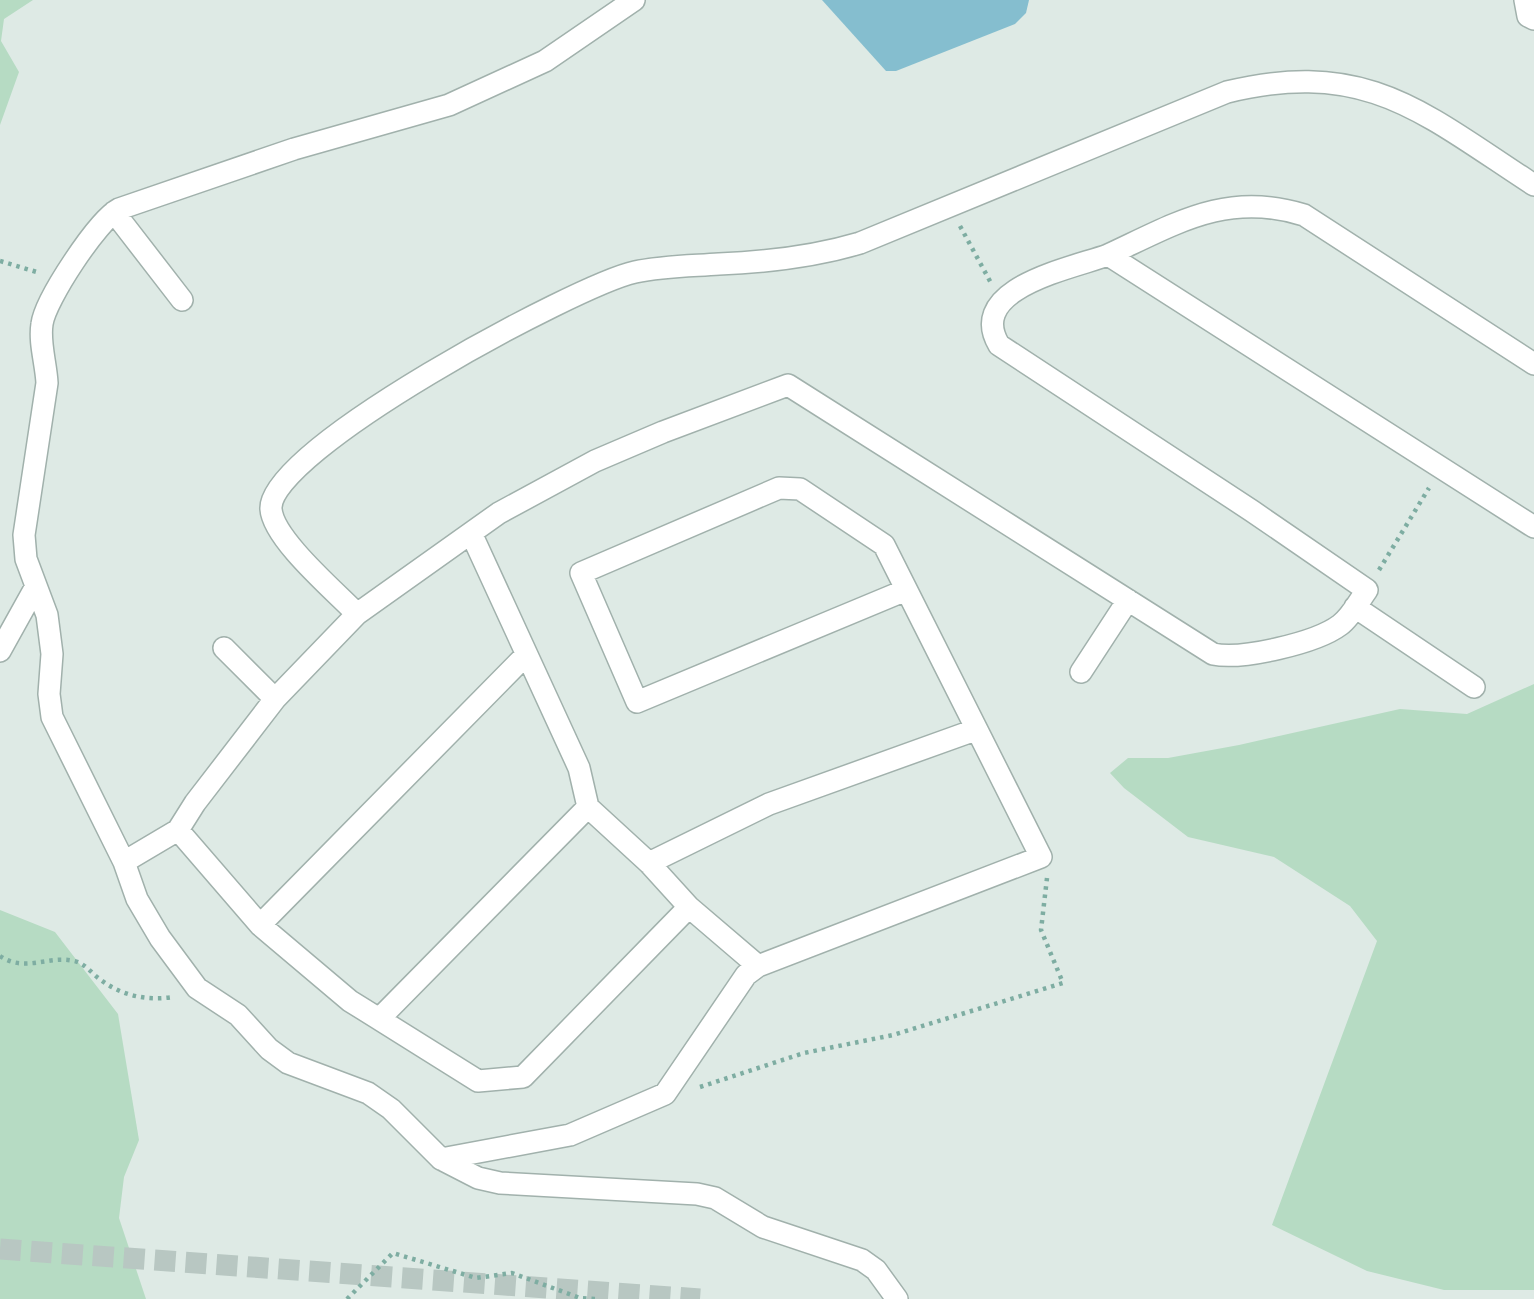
<svg xmlns="http://www.w3.org/2000/svg" width="1534" height="1299" font-family="'Fira Sans Condensed',sans-serif">
  <style>
    .green { fill: #b6dbc3 }
    .water { fill: #85becf }
    .lines { fill: none; stroke-linecap: round; stroke-linejoin: round }
    .major-tunnel { stroke: #b8c7c2; stroke-width: 21; stroke-dasharray: 21 10; stroke-linecap: butt }
    .minor-casing { stroke: #a1b1ac; stroke-width: 24 }
    .path { stroke: #7eada2; stroke-width: 4.5; stroke-dasharray: 3.5 5; stroke-linecap: butt }
    .minor { stroke: #fff; stroke-width: 21 }
  </style>
  <rect width="100%" height="100%" fill="#deeae5"/>
  <path class="green" d="M0 0H33L4 19 1 41 19 72 0 125Z
    M1534 684V1290H1444L1367 1271 1272 1225 1377 941 1350 906 1274 857 1188 837 1124 788 1110 773 1128 758H1168L1239 745 1400 709 1467 714Z
    M0 910 55 932 118 1014 139 1140 124 1177 119 1218 146 1299H0Z"/>
  <path class="water" d="M822 0H1029L1026 13 1015 24 896 71H886Z"/>
  <g class="lines">
    <path class="major-tunnel" d="M0 1249 700 1299"/>
    <g class="minor-casing">
      <path id="minor" d="M634 0 545 61 449 105 294 149 119 209C98 220 45 300 42 324 39 343 46 363 47 383L24 535 26 559 47 615 52 654 49 694 52 717 124 862 137 899 160 938 197 988 238 1015 269 1049 288 1063 368 1093 391 1109 441 1159 478 1178 500 1183 697 1194 715 1198 763 1227 862 1260 876 1270 897 1299
        M1525 0 1528 16 1534 19
        M114 212 182 300
        M1108 255C1177 223 1227 191 1304 215L1534 364
        M471 533 579 768 588 807 379 1019 350 1001 260 925 178 830 195 803 275 699 357 614 499 513 595 461 663 432 788 385 1213 654C1242 660 1316 643 1340 625 1351 617 1359 601 1367 590L1252 511 999 345C965 288 1073 268 1108 255L1534 527
        M1355 607 1474 687
        M357 614C336 592 273 539 271 509 267 451 576 285 635 272 663 266 691 266 719 264 768 262 813 257 860 243L1227 92C1367 58 1423 113 1534 185
        M224 648 275 699
        M0 651 35 588
        M1081 672 1128 600
        M588 807 649 863 689 907 758 966 1041 857 884 545 800 489 779 488 581 573 637 702 906 590
        M124 862 178 830
        M649 863 769 804 975 730
        M260 925 525 656
        M379 1019 478 1081 523 1077 689 907
        M441 1159 570 1135 665 1094 746 975 758 966"/>
    </g>
    <path class="path" d="M960 226 991 283
      M0 261 40 273
      M1379 570 1429 488
      M0 956C25 973 48 955 74 961 85 963 92 974 101 980 122 996 148 1001 173 997
      M700 1087 804 1053 893 1035 1063 983 1041 930 1047 878
      M347 1299 393 1253 476 1278 512 1273 580 1298 595 1299"/>
    <use href="#minor" class="minor"/>
  </g>
</svg>
